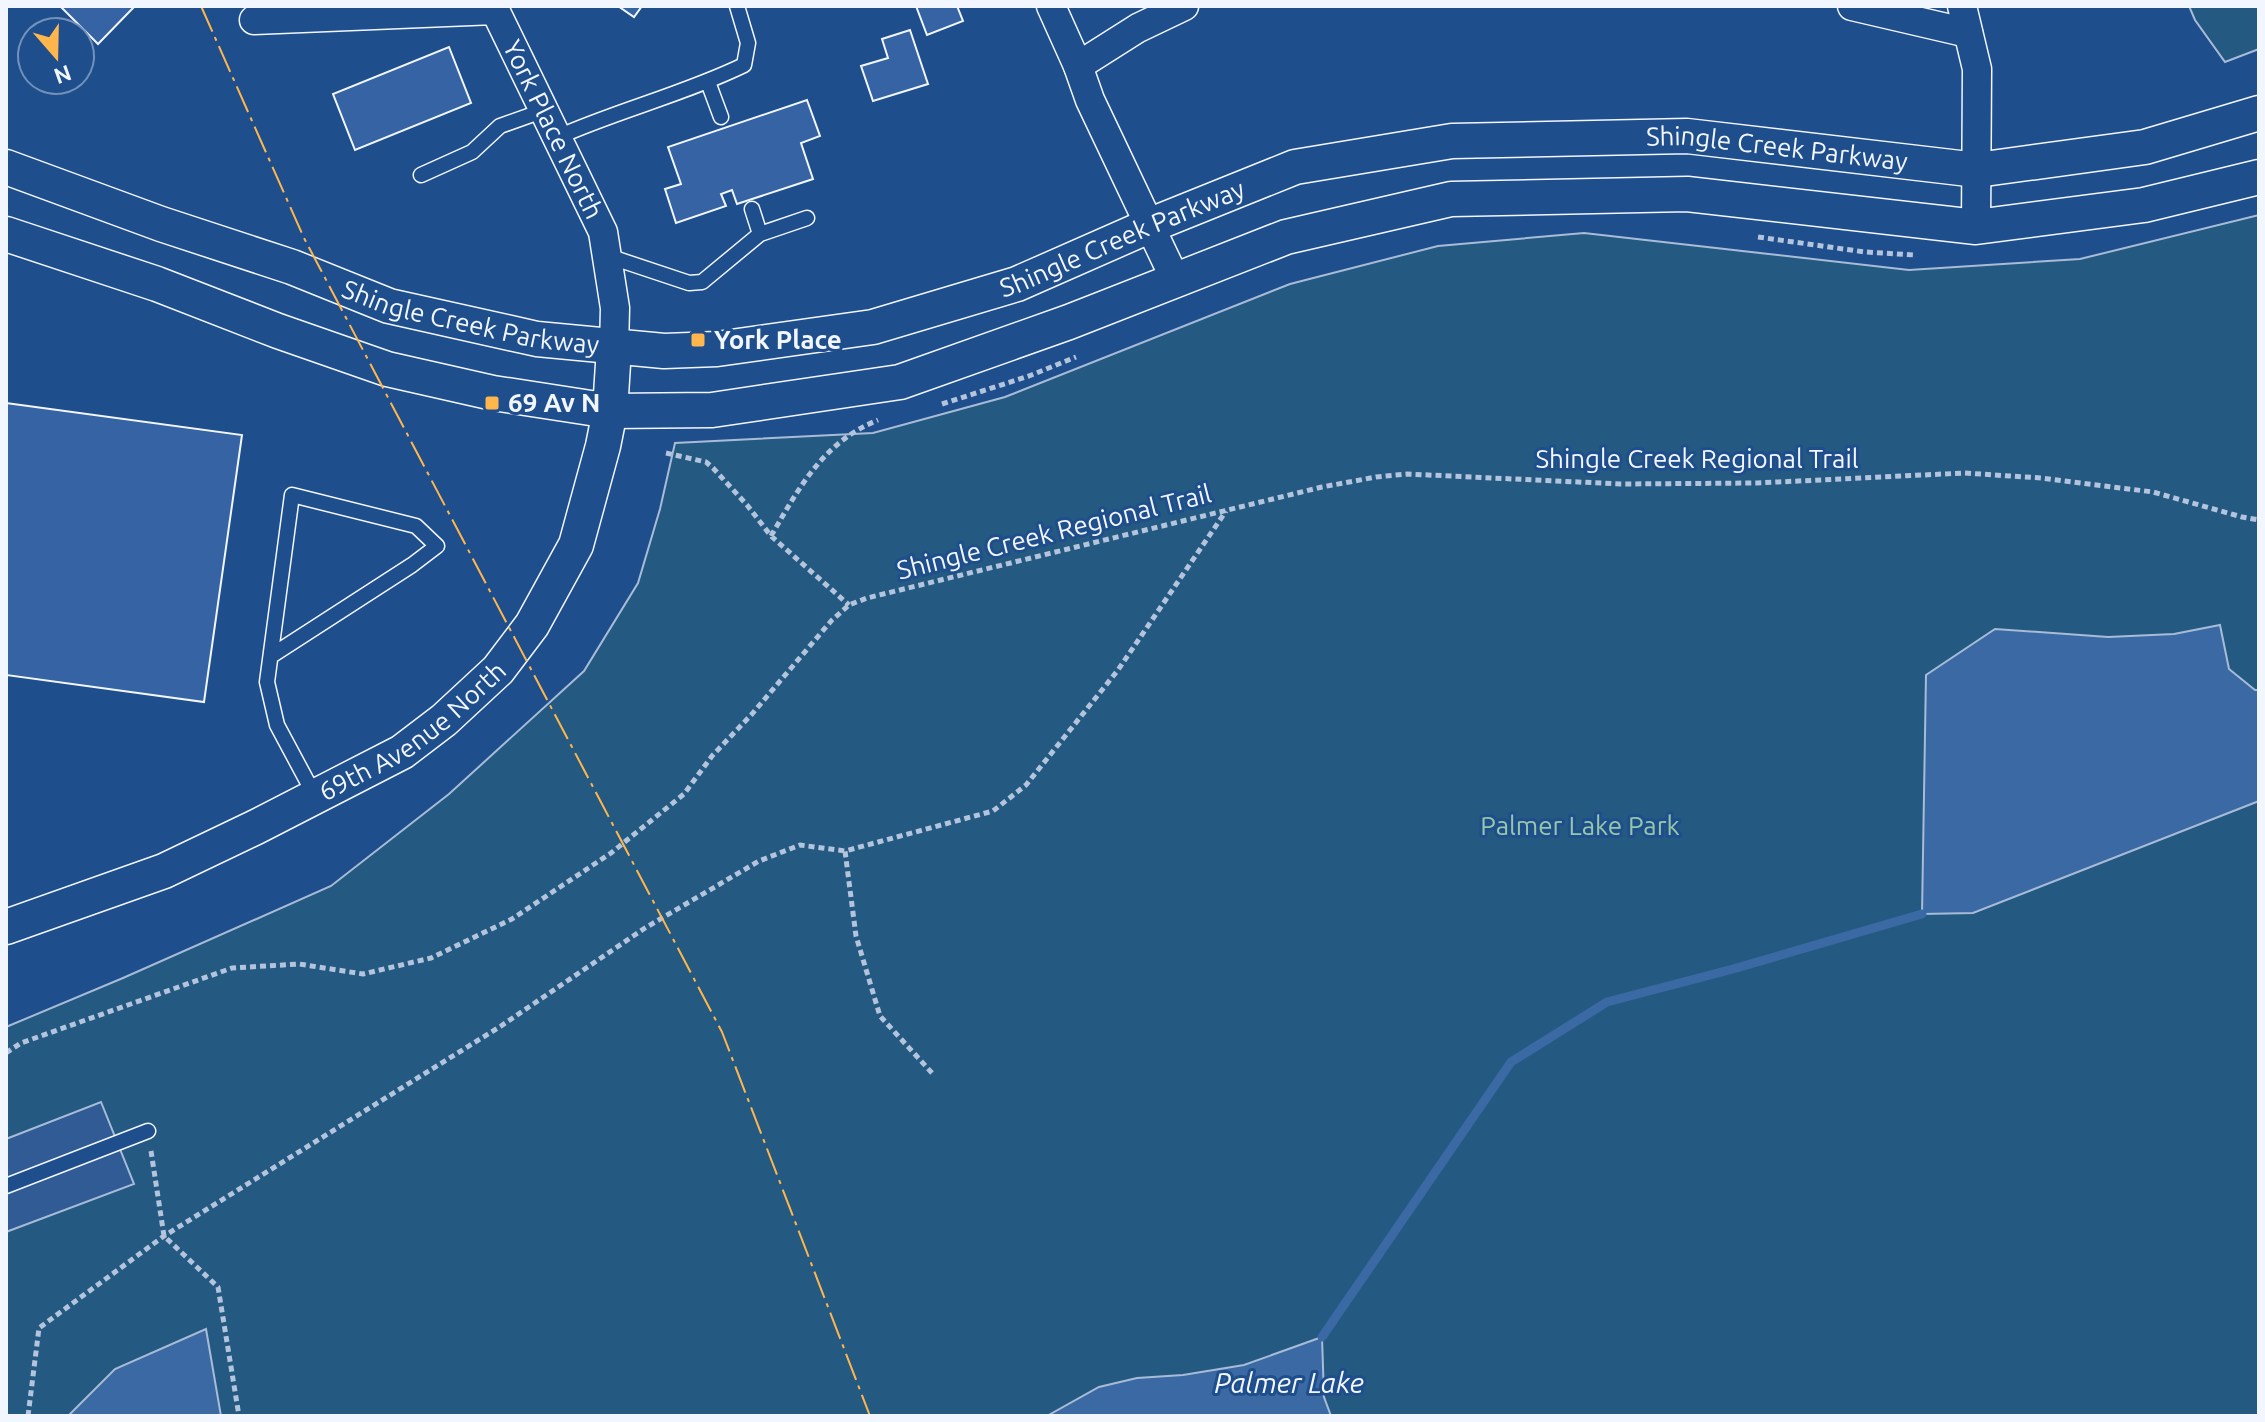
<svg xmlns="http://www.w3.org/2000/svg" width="2265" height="1422" font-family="Ubuntu,sans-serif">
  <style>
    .green { fill: #245a82; stroke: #a8bbd7; stroke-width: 2 }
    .parking { fill: #305b95; stroke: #a8bbd7; stroke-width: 2 }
    .water { fill: #3b69a3; stroke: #a8bbd7; stroke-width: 2 }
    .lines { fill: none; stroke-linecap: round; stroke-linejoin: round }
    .stream { stroke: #3b69a3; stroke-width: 9 }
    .building { fill: #3563a3; stroke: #f2f6ff; stroke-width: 2 }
    .service-casing { stroke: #f2f6ff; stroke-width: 17 }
    .minor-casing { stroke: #f2f6ff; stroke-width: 31 }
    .tertiary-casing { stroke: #f2f6ff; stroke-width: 37 }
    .path { stroke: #b3c4dc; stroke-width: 5; stroke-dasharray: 6 4; stroke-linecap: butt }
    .service { stroke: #1f4e8c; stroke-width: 14 }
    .minor { stroke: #1f4e8c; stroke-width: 28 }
    .tertiary { stroke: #1f4e8c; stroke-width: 34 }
    .power { stroke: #ffb74d; stroke-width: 2; stroke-dasharray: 28 6 4 6; stroke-linecap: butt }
    .poi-dot { fill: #ffb74d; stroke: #1f4e8c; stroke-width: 3 }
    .labels { text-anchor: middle; stroke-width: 6; stroke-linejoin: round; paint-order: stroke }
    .street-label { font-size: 26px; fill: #f2f6ff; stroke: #1f4e8c }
    .poi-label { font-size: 26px; font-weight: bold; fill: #f2f6ff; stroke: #1f4e8c; text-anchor: start }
    .park-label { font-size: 26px; fill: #97c8a6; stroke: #1f4e8c }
    .water-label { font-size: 28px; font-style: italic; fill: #f2f6ff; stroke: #1f4e8c }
  </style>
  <rect width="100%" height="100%" fill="#1f4e8c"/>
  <path class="green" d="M2189 6H2259V49L2225 62 2195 20Z
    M2259 215V1416H6V1027L123 978 331 886 449 794 584 671 638 583 660 509 675 443 873 433 1005 397 1290 284 1438 246 1584 233 1909 270 2080 259Z"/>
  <path class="parking" d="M101 1102 134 1184 6 1232V1139Z"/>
  <path class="water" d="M2220 625 2229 669 2255 690H2259V801L1973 913 1922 914 1926 675 1995 629 2108 637 2174 634Z
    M206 1329 221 1416H68L115 1369Z
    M1322 1337 1324 1397 1331 1416H1047L1099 1387 1137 1378 1183 1375 1244 1365Z"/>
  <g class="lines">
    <path class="stream" d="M1322 1337 1511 1062 1607 1002 1733 969 1922 914"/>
  </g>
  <path class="building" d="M60 6H135L98 44Z
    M618 6H642L634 17Z
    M916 6H957L963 21 927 35Z
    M910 30 928 84 873 101 861 66 888 58 882 39Z
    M449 47 471 103 355 150 333 94Z
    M807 100 820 136 801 143 813 179 737 204 732 190 721 194 726 206 676 223 665 189 681 184 668 147Z
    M6 403 242 435 204 702 6 675Z"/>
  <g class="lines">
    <g class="service-casing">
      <path id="service" d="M708 82 721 117
        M558 137C619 110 684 94 744 65L748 43 737 6
        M421 175 472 152 500 126 545 110
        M752 209 760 234
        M608 256 689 283 702 282 760 234 807 218
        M271 656 412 565 437 546 416 526 292 495 267 682 277 725 315 796
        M6 1186 148 1131"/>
    </g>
    <g class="minor-casing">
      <g id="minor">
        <path d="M1051 6 1078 66 1090 100 1175 279"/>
        <path d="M1852 6 1968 33"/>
        <path d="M1962 6 1977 69 1976 227"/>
        <path id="s1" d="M254 20 495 10 603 232 615 308 614 348"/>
        <path d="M1078 66 1138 28 1184 6"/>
      </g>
    </g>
    <g class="tertiary-casing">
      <g id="tertiary">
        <path id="s2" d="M6 167 161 224 292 267 389 306 537 339 664 351 717 349 873 327 1017 284 1151 225 1295 167 1452 141 1687 136 1977 170 2145 147 2259 113"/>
        <path d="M6 234 157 284 278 331 387 369 493 393 610 411 712 410 900 382 1069 322 1286 237 1451 199 1687 194 1976 227 2144 205 2259 177"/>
        <path id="s3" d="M6 927 164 871 256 827 402 752 444 720 498 670 532 625 576 545 603 446 610 411 614 348"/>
      </g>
    </g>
    <path class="path" d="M1758 237 1865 252 1915 255
      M942 404 1029 376 1076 357
      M666 453 706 462 713 468 747 505 771 536 849 605
      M771 536C799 488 823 442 878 420
      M6 1053 21 1043 232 968 299 964 363 974 431 958 512 919 611 853 684 794 712 756 752 714 832 620 849 605 867 598 1322 487 1376 477 1407 474 1621 484 1757 483 1964 473 2041 478 2153 492 2242 517 2259 520
      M932 1073 880 1016 856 936 845 851 993 811 1026 785 1118 670 1226 511
      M151 1151 164 1236 218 1287 239 1416
      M28 1416 39 1328 164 1236 501 1026 645 928 759 861 800 845 845 851"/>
    <use href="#service" class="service"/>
    <use href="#minor" class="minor"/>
    <use href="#tertiary" class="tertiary"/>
    <path class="power" d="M201 6 304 238 722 1032 870 1416"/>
  </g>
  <g class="poi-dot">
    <rect x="690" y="332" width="16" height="16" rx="4"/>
    <rect x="484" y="395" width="16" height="16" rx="4"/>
  </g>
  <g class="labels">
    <g class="street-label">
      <text dy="9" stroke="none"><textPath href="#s1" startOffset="374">York Place North</textPath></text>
      <text dy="9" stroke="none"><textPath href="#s2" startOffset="1834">Shingle Creek Parkway</textPath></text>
      <text dy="9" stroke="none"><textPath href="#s2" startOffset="1162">Shingle Creek Parkway</textPath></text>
      <text dy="9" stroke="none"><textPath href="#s2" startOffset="490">Shingle Creek Parkway</textPath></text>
      <text x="1697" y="468">Shingle Creek Regional Trail</text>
      <text transform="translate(1054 532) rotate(-14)" y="9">Shingle Creek Regional Trail</text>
      <text dy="9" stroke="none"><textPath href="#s3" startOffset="454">69th Avenue North</textPath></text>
    </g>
    <g class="poi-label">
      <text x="714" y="349">York Place</text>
      <text x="508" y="412">69 Av N</text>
    </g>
    <g class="park-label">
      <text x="1580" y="835">Palmer Lake Park</text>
    </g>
    <g class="water-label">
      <text x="1289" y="1393">Palmer Lake</text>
    </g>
  </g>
  <rect width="2265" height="1422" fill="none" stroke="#f2f6ff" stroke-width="16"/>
  <g transform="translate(56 56) rotate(160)"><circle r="38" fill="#1f4e8c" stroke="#7391ba" stroke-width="2"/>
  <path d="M0-6L14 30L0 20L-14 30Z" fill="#ffb74d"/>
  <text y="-12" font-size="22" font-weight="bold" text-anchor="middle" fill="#f2f6ff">N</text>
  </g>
</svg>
